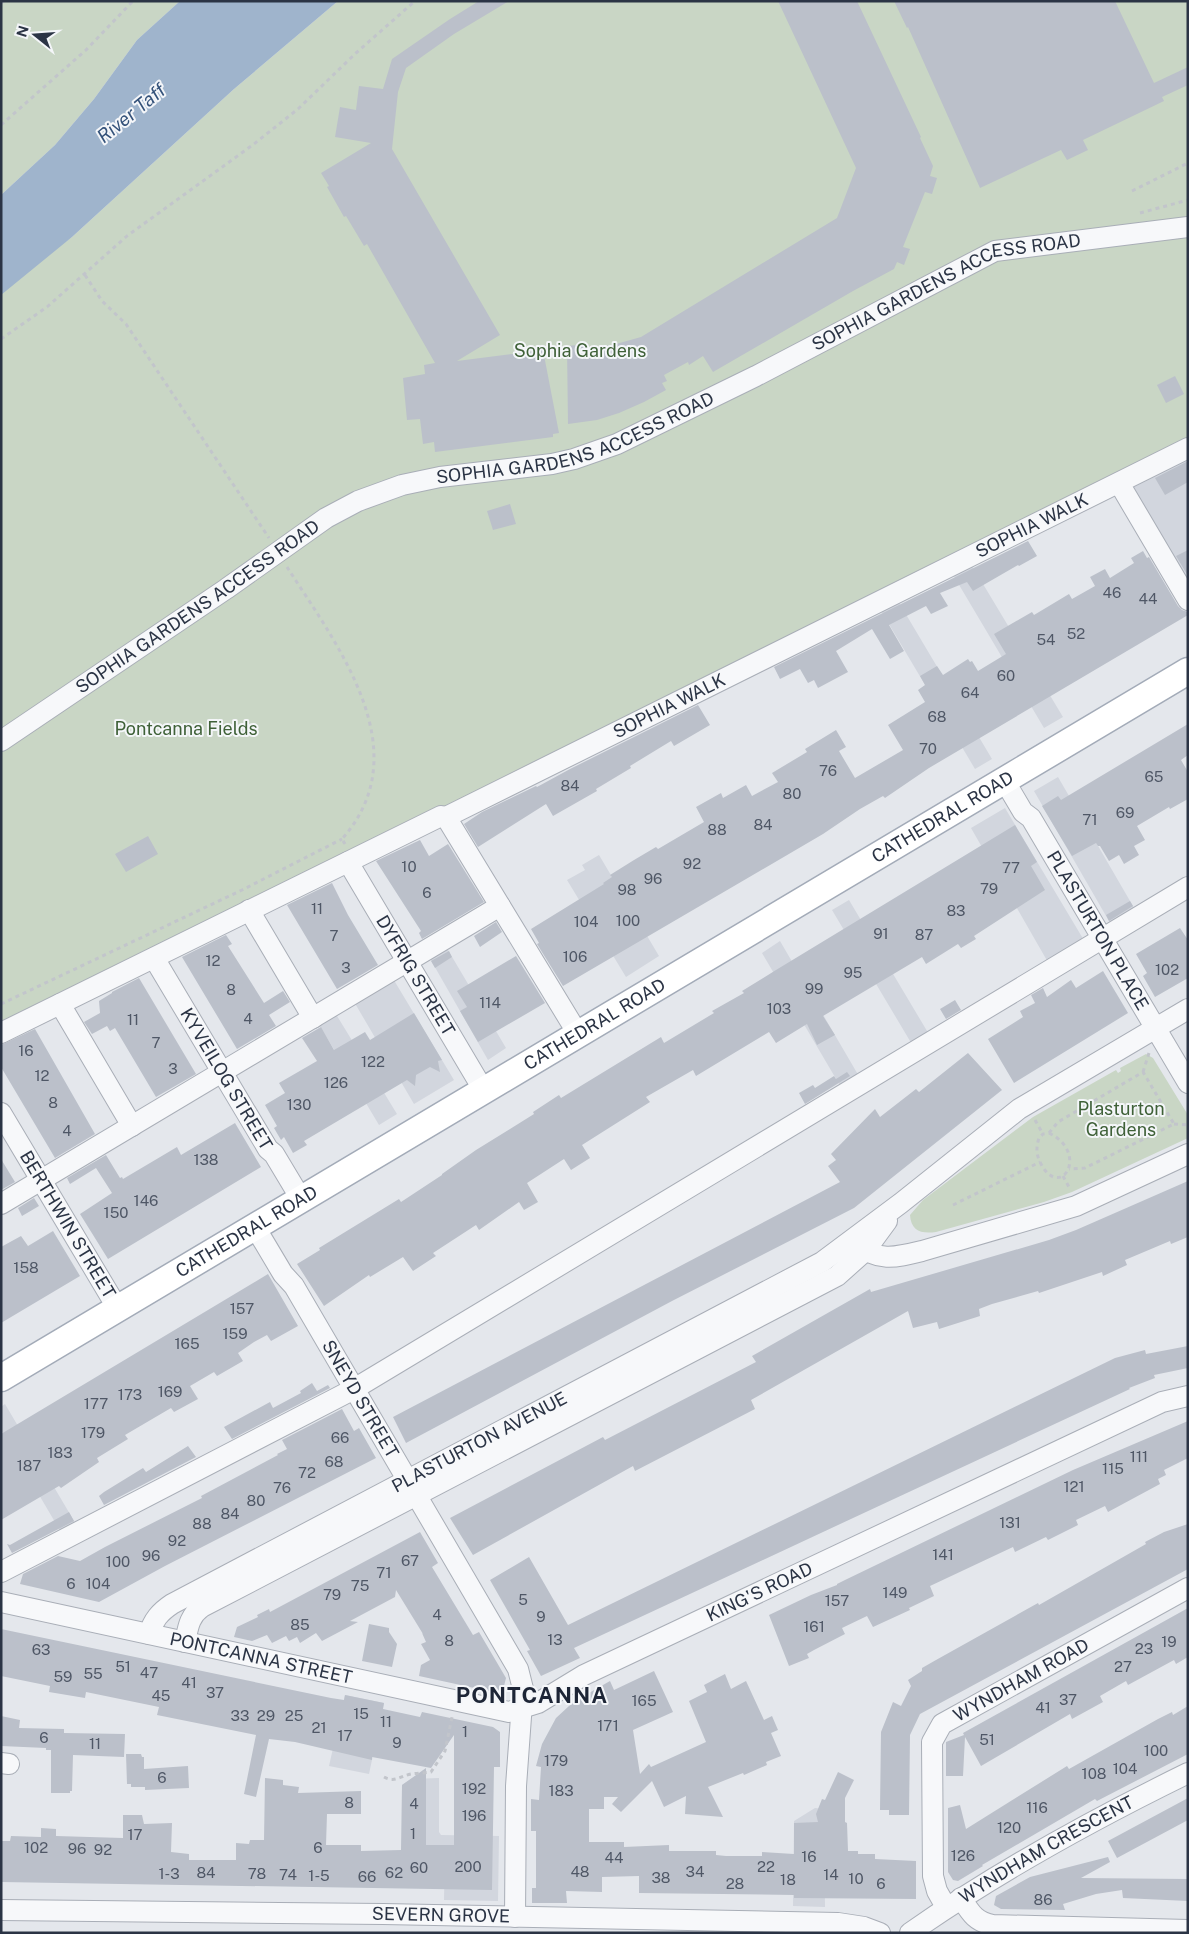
<svg xmlns="http://www.w3.org/2000/svg" width="1189" height="1934" font-family="'Public Sans',sans-serif">
  <style>
    .built { fill: #d2d6de }
    .green { fill: #c9d6c5 }
    .water { fill: #9fb4cc }
    .building { fill: #bbc0ca }
    .lines { fill: none; stroke-linecap: round; stroke-linejoin: round }
    .minor-casing { stroke: #a9aeb7; stroke-width: 22 }
    .major-casing { stroke: #a3abb8; stroke-width: 29 }
    .path { stroke: #c2c5cb; stroke-width: 3; stroke-dasharray: 4 4; stroke-linecap: butt }
    .minor { stroke: #f7f8fa; stroke-width: 20 }
    .major { stroke: #fff; stroke-width: 26 }
    .labels { text-anchor: middle; stroke-width: 4; stroke-linejoin: round; paint-order: stroke }
    .number-label { font-size: 15px; fill: #4f5766 }
    .street-label { font-size: 18px; fill: #2b3445; stroke: #f4f6f9 }
    .park-label { font-size: 18px; fill: #3f6138; stroke: #f4f6f9 }
    .water-label { font-size: 19px; font-style: italic; fill: #34527a; stroke: #f4f6f9 }
    .district-label { font-size: 22px; font-weight: bold; letter-spacing: 1px; fill: #1d2536; stroke: #f4f6f9 }
  </style>
  <rect width="100%" height="100%" fill="#e4e7ec"/>
  <path class="built" d="M1188 456V586L1129 486Z
    M971 564 1063 717 1044 728 952 573Z
    M898 601 992 759 975 769 880 609Z
    M1058 777 1137 913 1113 928 1034 791Z
    M1005 808 1085 942 1049 964 971 828Z
    M599 855 659 956 626 977 567 880 585 870 582 865Z
    M849 900 930 1036 913 1046 832 910Z
    M780 941 860 1078 842 1089 762 953Z
    M445 945 506 1048 488 1060 428 955Z
    M392 977 454 1080 414 1104 353 1000Z
    M334 1011 397 1114 379 1125 317 1021Z
    M5 1404 77 1526 62 1534 1 1430V1407Z
    M345 1695 384 1703 369 1774 329 1766Z
    M439 1778V1832L441 1835 499 1836 498 1901 444 1900 445 1845H417L402 1829V1785L411 1779Z
    M815 1808 824 1809 825 1907 793 1906 794 1821Z"/>
  <path class="green" d="M1 1H180L137 40 94 99 55 145 1 195Z
    M338 1H1188V438L1 1028V287L72 237 234 89Z
    M1146 1054 1153 1058 1188 1115V1138L1072 1192 1044 1202 936 1232C921 1234 911 1231 910 1215L923 1200 1033 1117 1116 1070 1118 1073 1121 1071 1120 1068Z"/>
  <path class="water" d="M180 1H338L234 89 72 237 1 295V195L55 145 94 99 137 40Z"/>
  <path class="building" d="M479 1H509L454 34 406 68 398 92 392 149 500 335 457 361 543 350 559 433 553 434V437L435 452 434 442 423 444 420 419 407 420 403 378 425 374 424 365 435 363 367 244 364 246 346 216 344 217 327 187 329 186 321 173 371 143 335 137 340 107 356 110 359 86 383 89 392 59 450 19Z
    M778 1H857L921 137 920 138 933 166 930 176 937 178 932 194 925 192 903 247 910 249 904 265 897 262 894 269 853 291 713 372 703 356 689 365 688 362 664 375 667 381 662 383 666 390 644 402 619 413 597 420 568 424 567 346 588 344 589 349 616 344 641 337 837 218 856 168Z
    M894 1H1115L1154 83 1188 67V85L1162 97 1164 101 1083 140 1088 150 1067 160 1061 150 980 188 908 27 907 28Z
    M1175 376 1184 394 1166 403 1157 385Z
    M1188 461V482L1165 495 1155 478Z
    M510 504 516 524 493 530 487 511Z
    M1028 541 1037 556 1019 566 1018 565 973 591 967 582 940 593 948 606 931 614 926 606 889 625 904 651 890 659 872 629 836 651 848 672 818 688 814 680 808 683 800 669 780 679 774 667Z
    M1188 550V576L1176 556Z
    M1143 551 1147 558 1149 557 1178 606 1182 610 1188 612V615L929 768 885 798 883 796 860 809 823 834 563 986 537 944 539 943 531 929 604 884 603 883 612 877 610 875 634 860 656 847 658 849 704 822 696 807 721 793 723 798 746 785 752 796 778 782 772 773 807 752 805 749 836 730 846 747 839 751 855 778 903 750 888 725 925 702 918 690 925 685 920 676 937 666 943 675 968 659 970 662 972 661 978 671 1006 654 994 634 1032 612 1034 615 1069 594 1072 599 1095 586 1090 577 1105 569 1110 578 1134 563 1131 558Z
    M698 705 710 725 674 746 671 741 630 766 631 768 596 789 597 791 553 816 546 804 478 847 464 824 482 812 536 786 537 787 570 769Z
    M1188 724V755L1181 760 1188 772V799L1170 809 1169 807 1137 826 1145 840 1134 846 1139 855 1124 864 1119 855 1109 861 1100 846H1098L1096 843 1072 856 1042 806 1058 796 1061 800Z
    M1015 825 1037 862 1031 866 1045 890 974 936 976 939 961 948 958 944 926 964 922 957 823 1016 835 1035 817 1045 807 1024 776 1043 769 1032 696 1076 693 1070 646 1097 650 1102 582 1145 590 1158 571 1170 564 1159 527 1183 538 1202 524 1210 519 1202 479 1230 476 1225 433 1253 436 1256 413 1271 403 1257 370 1277 369 1275 324 1306 297 1264 320 1250 319 1248 399 1199 401 1202 442 1175V1174L476 1150 534 1114 533 1112 559 1095 561 1098 661 1037 664 1043 714 1013 712 1011 744 993 742 991 776 970Z
    M148 836 158 854 126 872 115 854Z
    M420 840 429 856 448 844 484 902 422 939 419 933 421 931 376 861Z
    M332 883 348 915 378 965 337 989 287 905Z
    M1130 901 1133 906 1109 921 1106 915Z
    M496 922 502 932 480 947 474 936Z
    M1180 928 1188 940V978L1155 997 1143 976 1147 973 1136 954Z
    M226 935 232 944 228 946 264 1003 283 991 290 1002 269 1015 276 1026 237 1049 182 957Z
    M449 951 452 957 435 968 431 961Z
    M516 956 545 1003 478 1042 460 1011 467 1007 457 991Z
    M1103 971 1128 1013 1014 1083 988 1039 1023 1017 1020 1011 1035 1003 1031 995 1043 988 1047 997 1071 980 1076 988Z
    M139 978 196 1074 156 1097 115 1028 110 1031 107 1026 92 1034 84 1022 100 1013 99 1001 112 993V992Z
    M955 1000 961 1010 946 1019 940 1009Z
    M414 1013 442 1060 438 1061 440 1072 430 1067 416 1075 415 1086 407 1080 304 1141 307 1145 293 1153 284 1137 281 1140 274 1128 277 1126 265 1105 285 1093 279 1083 317 1061 302 1038 321 1027 334 1050 365 1032 370 1040Z
    M35 1029 95 1134 55 1158 1 1067V1045Z
    M968 1053 1002 1090 854 1208 672 1301 406 1443 393 1417 840 1182 828 1166 836 1160 831 1154 875 1109 880 1117 916 1089 919 1092Z
    M847 1072 850 1076 805 1104 799 1093 813 1085 815 1088 834 1076 836 1079Z
    M235 1123 261 1167 108 1259 80 1214 112 1193 96 1168 70 1184 67 1178 106 1155 120 1178 122 1177 123 1179 177 1147 181 1155Z
    M1 1159 15 1182 1 1190Z
    M1188 1181V1237L1171 1244 1170 1241 1125 1260 1127 1265 1103 1276 1102 1272 1039 1293 1038 1291 992 1304 979 1309 980 1316 939 1329 937 1322 913 1328 908 1311 751 1400 755 1409 635 1471 633 1466 473 1555 450 1518 603 1437 605 1440 756 1362 752 1356 870 1289 871 1292 1049 1240 1076 1230Z
    M34 1198 39 1206 22 1216 18 1208Z
    M53 1231 80 1276 1 1323V1247L21 1236 28 1246Z
    M268 1274 298 1326 271 1341 267 1335 254 1342 238 1353 243 1361 217 1376 214 1372 190 1386 198 1399 174 1412 171 1408 125 1435 128 1439 97 1458 99 1462 61 1488 59 1486 1 1520V1434Z
    M1188 1346V1368L1154 1375 1155 1378 1129 1388 1130 1389 574 1648 580 1658 541 1676 527 1651 530 1650 490 1580 529 1557 568 1625 1115 1358 1145 1350 1146 1354Z
    M312 1383 317 1391 328 1385 330 1388 232 1439 224 1427 270 1402 273 1408 301 1393 300 1391Z
    M342 1409 354 1431 359 1428 376 1458 165 1566 99 1602 20 1584 23 1574 58 1556 80 1561 105 1547 202 1498 201 1496 278 1455 277 1454 287 1449 282 1440Z
    M1188 1421V1458L1164 1470 1166 1475 1158 1479 1160 1484 1108 1512 1105 1506 1076 1520 1078 1525 1048 1540 1046 1537 1015 1552 1013 1547 930 1586 934 1596 909 1608 910 1610 873 1627 867 1616 842 1628 845 1634 814 1650 807 1654 809 1658 789 1666 769 1615 811 1595 837 1585V1584L845 1580 1073 1470Z
    M188 1446 196 1457 104 1505 99 1496 104 1492 143 1468 146 1472Z
    M69 1512 74 1521 12 1553 7 1544 10 1545Z
    M1188 1524V1569L920 1714 910 1735 909 1815H889V1810H880L881 1732 893 1702 901 1706 911 1686 908 1680 922 1671V1668L936 1660 1038 1603 1039 1605 1146 1544 1145 1542 1164 1532Z
    M420 1532 438 1563 432 1567 473 1635 479 1632 506 1678 502 1694 419 1676 421 1665 430 1660 421 1644 426 1642 422 1633 423 1634 396 1590 395 1597 350 1621 358 1622 322 1641 316 1633 300 1643 297 1637 289 1641 286 1636 272 1643 267 1635 252 1641 234 1637 237 1627 258 1617 257 1615 269 1609 270 1612Z
    M1188 1608V1657L1176 1664 1174 1660 1128 1685 1126 1681 1100 1696 1103 1702 1072 1719 1070 1714 981 1766 965 1737 963 1776H946V1742L964 1735 963 1733Z
    M369 1624 389 1628V1632L397 1644 392 1667 362 1661Z
    M1 1629 331 1698 344 1700 345 1695 384 1703 383 1709 420 1717 422 1712 493 1727 500 1732V1767H494L492 1890 1 1882V1841H10L11 1836 41 1837V1828L56 1829V1836L123 1838V1815H142L144 1824 172 1823 171 1852 189 1854V1860H236V1843L249 1844 250 1840H264L265 1778 283 1780V1785L299 1787 298 1793 361 1791V1814H327L326 1845H361V1851L401 1850 402 1785 426 1768V1845H454V1735L431 1768 372 1757V1760L295 1742 269 1739 256 1797 244 1794 256 1735 157 1715 159 1707 86 1692 85 1698 49 1692 50 1686 1 1676Z
    M654 1671 673 1712 633 1730 640 1774 649 1764 651 1767 706 1742 689 1701 707 1692 704 1685 725 1674 731 1689 746 1681 764 1720 772 1716 778 1730 771 1733 781 1756 766 1762 767 1765 744 1775 743 1773 708 1787 723 1817 685 1814 686 1796 664 1807 652 1781 621 1812 612 1804 618 1797H604V1809H589V1842H624V1847L669 1845V1851H716V1855L726 1856H762V1852L794 1854V1823L818 1822 816 1814 822 1799 825 1800 838 1772 854 1780 845 1798V1822L847 1823 848 1851H858V1854H875V1859L916 1861V1899L794 1898V1895L639 1893V1876L602 1877V1892L566 1891 567 1903H532V1888H536V1831H531V1799L539 1800 541 1767 536 1766 542 1744 556 1718 569 1706 582 1697 610 1681 614 1690Z
    M1188 1706V1754L1097 1801 1095 1799 982 1865 983 1866 958 1881 953 1880 948 1872V1808L960 1805 966 1829 1067 1766 1069 1769 1158 1719 1172 1712 1173 1715Z
    M1 1716 20 1720 19 1728 64 1729V1733L125 1734 124 1757 73 1755 72 1791H70V1793H51V1750H46V1748L1 1746Z
    M126 1754H141L142 1757H144V1769L188 1766 189 1788 145 1790V1787H131V1784H127Z
    M1188 1798V1820L1117 1858 1108 1841Z
    M1108 1857 1110 1862 1081 1878 1188 1879V1901L1123 1898 1122 1890 1096 1894 1063 1904 1065 1910 1001 1909 994 1905 996 1896 1030 1877Z"/>
  <g class="lines">
    <g class="minor-casing">
      <g id="minor">
        <path d="M1119 483 1188 600"/>
        <path id="s1" d="M1 741 226 589 326 518 358 501 402 485 440 477 552 464 574 459 617 444 756 376 995 251 1188 227"/>
        <path id="s2" d="M1004 780 1023 812 1031 818 1188 1083"/>
        <path d="M446 817 578 1034"/>
        <path id="s3" d="M348 862 484 1091"/>
        <path d="M249 910 313 1018"/>
        <path id="s4" d="M154 958 268 1149 274 1154 301 1199"/>
        <path d="M60 1004 132 1126"/>
        <path id="s5" d="M1 1033 441 816 446 817 1188 448"/>
        <path id="s6" d="M1 1113 118 1309"/>
        <path d="M1 1204 500 906"/>
        <path id="s7" d="M255 1227 283 1274 294 1286 518 1669 523 1689 516 1786 515 1917"/>
        <path d="M855 1243C878 1262 894 1258 922 1251L1076 1206 1188 1154"/>
        <path d="M1 1572 354 1389 1188 887"/>
        <path id="s8" d="M1 1602 509 1712 538 1703 584 1675 1162 1402 1188 1396"/>
        <path id="s9" d="M149 1634C153 1620 160 1612 172 1604L822 1262 901 1203 1019 1109 1188 1009"/>
        <path d="M185 1642C188 1628 189 1616 202 1607L837 1276 865 1251 887 1221"/>
        <path d="M1 1763 9 1764"/>
        <path d="M961 1898C970 1912 975 1922 993 1925L1188 1930"/>
        <path id="s10" d="M946 1907 937 1891 933 1876 932 1742 942 1724 1188 1588"/>
        <path id="s11" d="M1 1910 383 1914 838 1923 864 1927 880 1933"/>
        <path id="s12" d="M910 1933C997 1872 1092 1820 1188 1773"/>
      </g>
    </g>
    <g class="major-casing">
      <g id="major">
        <path id="s13" d="M1 1378 1188 671"/>
      </g>
    </g>
    <path class="path" d="M1 3 4 1
      M1 125 86 50 133 1
      M1132 191 1186 164 1188 167
      M1140 213 1188 200
      M85 275 102 301 126 324 269 538
      M1 339 47 307 127 236 254 144 298 109 356 53 415 1
      M287 567C337 645 420 751 342 839L345 844
      M1 1004 242 890 342 839
      M1143 1072 1149 1053
      M1035 1120 1043 1134
      M1174 1124 1188 1125
      M1049 1133 1058 1122 1143 1072 1174 1124 1085 1168 1069 1169
      M1049 1133C1090 1153 1061 1201 1041 1164 1036 1155 1036 1147 1039 1138L1043 1134Z
      M1063 1176 1070 1189
      M953 1205 1040 1162
      M384 1777C395 1783 400 1776 411 1774 417 1773 424 1773 431 1772L445 1751 452 1717"/>
    <use href="#minor" class="minor"/>
    <use href="#major" class="major"/>
  </g>
  <g class="labels">
    <g class="number-label">
      <text x="1112" y="598">46</text>
      <text x="1148" y="604">44</text>
      <text x="1076" y="639">52</text>
      <text x="1046" y="645">54</text>
      <text x="1006" y="681">60</text>
      <text x="970" y="698">64</text>
      <text x="937" y="722">68</text>
      <text x="928" y="754">70</text>
      <text x="828" y="776">76</text>
      <text x="1154" y="782">65</text>
      <text x="570" y="791">84</text>
      <text x="792" y="799">80</text>
      <text x="1125" y="818">69</text>
      <text x="1090" y="825">71</text>
      <text x="763" y="830">84</text>
      <text x="717" y="835">88</text>
      <text x="692" y="869">92</text>
      <text x="409" y="872">10</text>
      <text x="1011" y="873">77</text>
      <text x="653" y="884">96</text>
      <text x="989" y="894">79</text>
      <text x="627" y="895">98</text>
      <text x="427" y="898">6</text>
      <text x="317" y="914">11</text>
      <text x="956" y="916">83</text>
      <text x="628" y="926">100</text>
      <text x="586" y="927">104</text>
      <text x="881" y="939">91</text>
      <text x="924" y="940">87</text>
      <text x="334" y="941">7</text>
      <text x="575" y="962">106</text>
      <text x="213" y="966">12</text>
      <text x="346" y="973">3</text>
      <text x="1167" y="975">102</text>
      <text x="853" y="978">95</text>
      <text x="814" y="994">99</text>
      <text x="231" y="995">8</text>
      <text x="490" y="1008">114</text>
      <text x="779" y="1014">103</text>
      <text x="248" y="1024">4</text>
      <text x="133" y="1025">11</text>
      <text x="156" y="1048">7</text>
      <text x="26" y="1056">16</text>
      <text x="373" y="1067">122</text>
      <text x="173" y="1074">3</text>
      <text x="42" y="1081">12</text>
      <text x="336" y="1088">126</text>
      <text x="53" y="1108">8</text>
      <text x="299" y="1110">130</text>
      <text x="67" y="1136">4</text>
      <text x="206" y="1165">138</text>
      <text x="146" y="1206">146</text>
      <text x="116" y="1218">150</text>
      <text x="26" y="1273">158</text>
      <text x="242" y="1314">157</text>
      <text x="235" y="1339">159</text>
      <text x="187" y="1349">165</text>
      <text x="170" y="1397">169</text>
      <text x="130" y="1400">173</text>
      <text x="96" y="1409">177</text>
      <text x="93" y="1438">179</text>
      <text x="340" y="1443">66</text>
      <text x="60" y="1458">183</text>
      <text x="1139" y="1462">111</text>
      <text x="334" y="1467">68</text>
      <text x="29" y="1471">187</text>
      <text x="1113" y="1474">115</text>
      <text x="307" y="1478">72</text>
      <text x="1074" y="1492">121</text>
      <text x="282" y="1493">76</text>
      <text x="256" y="1506">80</text>
      <text x="230" y="1519">84</text>
      <text x="1010" y="1528">131</text>
      <text x="202" y="1529">88</text>
      <text x="177" y="1546">92</text>
      <text x="943" y="1560">141</text>
      <text x="151" y="1561">96</text>
      <text x="410" y="1566">67</text>
      <text x="118" y="1567">100</text>
      <text x="384" y="1578">71</text>
      <text x="71" y="1589">6</text>
      <text x="98" y="1589">104</text>
      <text x="360" y="1591">75</text>
      <text x="895" y="1598">149</text>
      <text x="332" y="1600">79</text>
      <text x="523" y="1605">5</text>
      <text x="837" y="1606">157</text>
      <text x="437" y="1620">4</text>
      <text x="541" y="1622">9</text>
      <text x="300" y="1630">85</text>
      <text x="814" y="1632">161</text>
      <text x="555" y="1645">13</text>
      <text x="449" y="1646">8</text>
      <text x="1169" y="1647">19</text>
      <text x="1144" y="1654">23</text>
      <text x="41" y="1655">63</text>
      <text x="123" y="1672">51</text>
      <text x="1123" y="1672">27</text>
      <text x="149" y="1678">47</text>
      <text x="93" y="1679">55</text>
      <text x="63" y="1682">59</text>
      <text x="189" y="1688">41</text>
      <text x="215" y="1698">37</text>
      <text x="161" y="1701">45</text>
      <text x="1068" y="1705">37</text>
      <text x="644" y="1706">165</text>
      <text x="1043" y="1713">41</text>
      <text x="361" y="1719">15</text>
      <text x="240" y="1721">33</text>
      <text x="266" y="1721">29</text>
      <text x="294" y="1721">25</text>
      <text x="386" y="1727">11</text>
      <text x="608" y="1731">171</text>
      <text x="319" y="1733">21</text>
      <text x="465" y="1737">1</text>
      <text x="345" y="1741">17</text>
      <text x="44" y="1743">6</text>
      <text x="987" y="1745">51</text>
      <text x="397" y="1748">9</text>
      <text x="95" y="1749">11</text>
      <text x="1156" y="1756">100</text>
      <text x="556" y="1766">179</text>
      <text x="1125" y="1774">104</text>
      <text x="1094" y="1779">108</text>
      <text x="162" y="1783">6</text>
      <text x="474" y="1794">192</text>
      <text x="561" y="1796">183</text>
      <text x="349" y="1808">8</text>
      <text x="414" y="1809">4</text>
      <text x="1037" y="1813">116</text>
      <text x="474" y="1821">196</text>
      <text x="1009" y="1833">120</text>
      <text x="413" y="1839">1</text>
      <text x="135" y="1840">17</text>
      <text x="36" y="1853">102</text>
      <text x="318" y="1853">6</text>
      <text x="77" y="1854">96</text>
      <text x="103" y="1855">92</text>
      <text x="963" y="1861">126</text>
      <text x="809" y="1862">16</text>
      <text x="614" y="1863">44</text>
      <text x="468" y="1872">200</text>
      <text x="766" y="1872">22</text>
      <text x="419" y="1873">60</text>
      <text x="580" y="1877">48</text>
      <text x="695" y="1877">34</text>
      <text x="206" y="1878">84</text>
      <text x="394" y="1878">62</text>
      <text x="169" y="1879">1-3</text>
      <text x="257" y="1879">78</text>
      <text x="288" y="1880">74</text>
      <text x="831" y="1880">14</text>
      <text x="319" y="1881">1-5</text>
      <text x="367" y="1882">66</text>
      <text x="661" y="1883">38</text>
      <text x="856" y="1884">10</text>
      <text x="788" y="1885">18</text>
      <text x="735" y="1889">28</text>
      <text x="881" y="1889">6</text>
      <text x="1043" y="1905">86</text>
    </g>
    <g class="street-label">
      <text dy="6" stroke="none"><textPath href="#s1" startOffset="1062">SOPHIA GARDENS ACCESS ROAD</textPath></text>
      <text dy="6" stroke="none"><textPath href="#s1" startOffset="658">SOPHIA GARDENS ACCESS ROAD</textPath></text>
      <text dy="6" stroke="none"><textPath href="#s5" startOffset="1150">SOPHIA WALK</textPath></text>
      <text dy="6" stroke="none"><textPath href="#s1" startOffset="238">SOPHIA GARDENS ACCESS ROAD</textPath></text>
      <text dy="6" stroke="none"><textPath href="#s5" startOffset="745">SOPHIA WALK</textPath></text>
      <text dy="6" stroke="none"><textPath href="#s13" startOffset="1096">CATHEDRAL ROAD</textPath></text>
      <text dy="6" stroke="none"><textPath href="#s2" startOffset="178">PLASTURTON PLACE</textPath></text>
      <text dy="6" stroke="none"><textPath href="#s3" startOffset="132">DYFRIG STREET</textPath></text>
      <text dy="6" stroke="none"><textPath href="#s13" startOffset="691">CATHEDRAL ROAD</textPath></text>
      <text dy="6" stroke="none"><textPath href="#s4" startOffset="141">KYVEILOG STREET</textPath></text>
      <text dy="6" stroke="none"><textPath href="#s6" startOffset="130">BERTHWIN STREET</textPath></text>
      <text dy="6" stroke="none"><textPath href="#s13" startOffset="286">CATHEDRAL ROAD</textPath></text>
      <text dy="6" stroke="none"><textPath href="#s7" startOffset="202">SNEYD STREET</textPath></text>
      <text dy="6" stroke="none"><textPath href="#s9" startOffset="386">PLASTURTON AVENUE</textPath></text>
      <text dy="6" stroke="none"><textPath href="#s8" startOffset="798">KING'S ROAD</textPath></text>
      <text dy="6" stroke="none"><textPath href="#s8" startOffset="266">PONTCANNA STREET</textPath></text>
      <text dy="6" stroke="none"><textPath href="#s10" startOffset="279">WYNDHAM ROAD</textPath></text>
      <text dy="6" stroke="none"><textPath href="#s12" startOffset="160">WYNDHAM CRESCENT</textPath></text>
      <text dy="6" stroke="none"><textPath href="#s11" startOffset="440">SEVERN GROVE</textPath></text>
    </g>
    <g class="park-label">
      <text x="580" y="357">Sophia Gardens</text>
      <text x="186" y="735">Pontcanna Fields</text>
      <text x="1121" y="1115">Plasturton<tspan x="1121" dy="21">Gardens</tspan></text>
    </g>
    <g class="water-label">
      <text transform="translate(131 113) rotate(-39)" y="7">River Taff</text>
    </g>
    <g class="district-label">
      <text x="532" y="1703">PONTCANNA</text>
    </g>
  </g>
  <rect width="1189" height="1934" fill="none" stroke="#2b3445" stroke-width="5"/>
  <g transform="translate(35 35) rotate(287)" stroke="#f4f6f9" stroke-width="4" paint-order="stroke">
  <path d="M0-4L9 19L0 12L-9 19Z" fill="#2b3445"/>
  <text y="-8" font-size="14" font-weight="bold" text-anchor="middle" fill="#2b3445">N</text>
  </g>
</svg>
